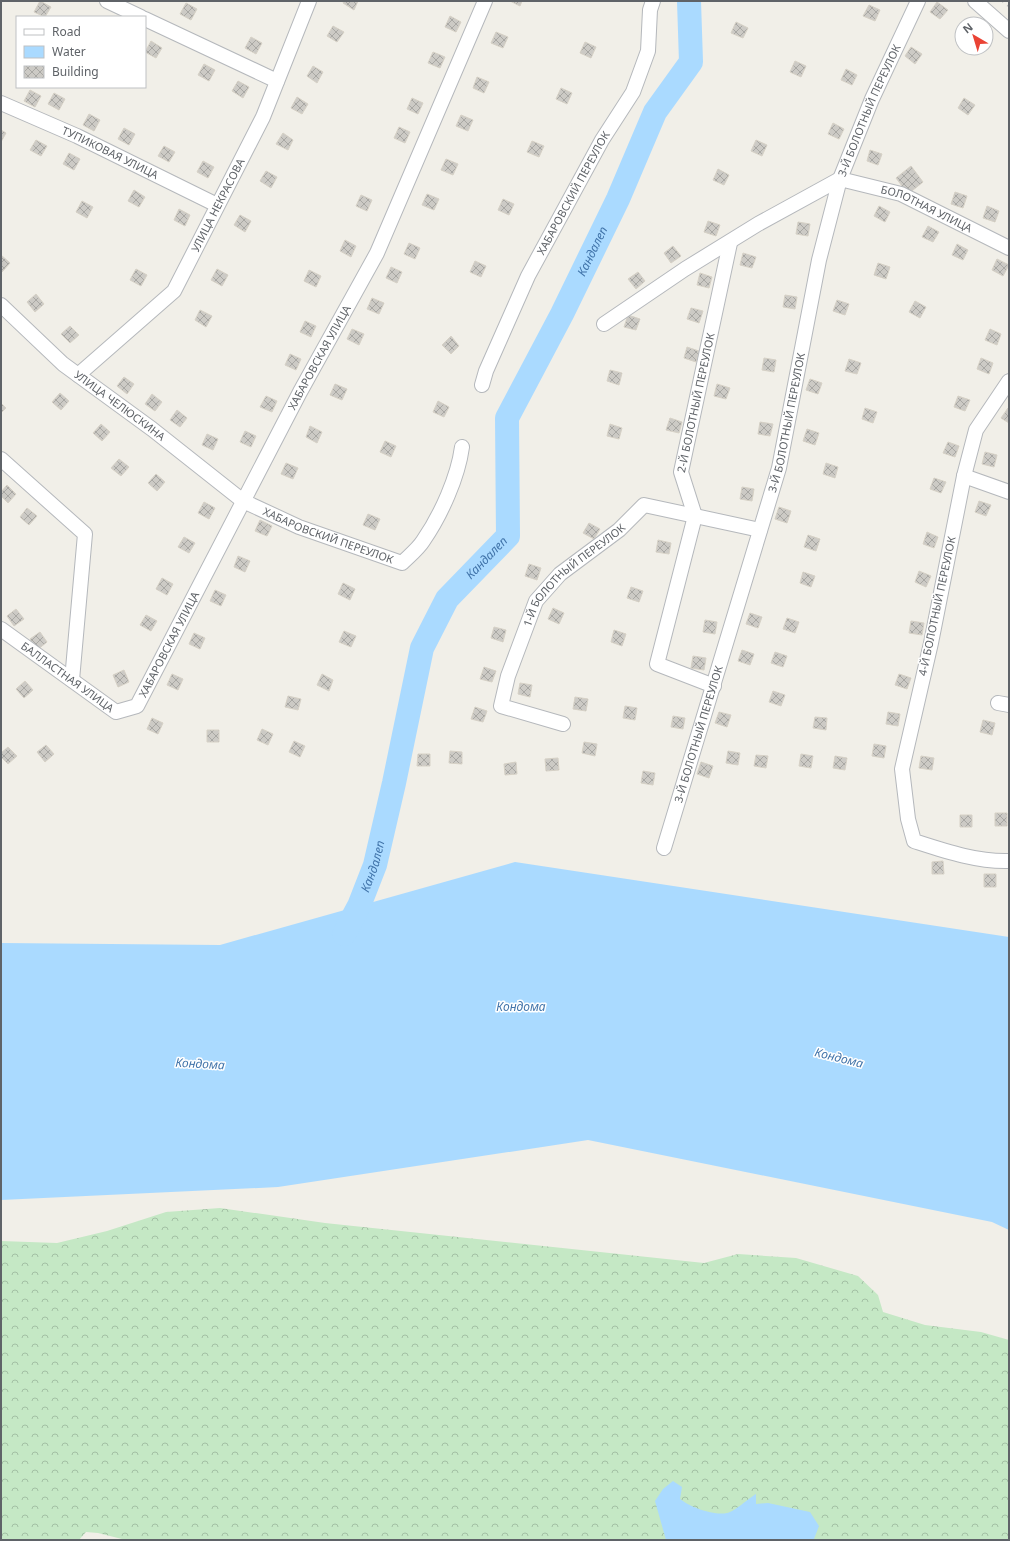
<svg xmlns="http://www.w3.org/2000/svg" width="1010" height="1541" font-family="'Noto Sans',sans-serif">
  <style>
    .forest { fill: url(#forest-crowns) }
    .water { fill: #aadaff }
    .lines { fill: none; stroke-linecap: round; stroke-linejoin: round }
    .river { stroke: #aadaff; stroke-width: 24 }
    .building { fill: url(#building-cross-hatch); stroke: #d6d1c6 }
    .street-casing { stroke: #b5b8bc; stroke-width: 16 }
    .street { stroke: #fff; stroke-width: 14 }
    .rail { stroke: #b6b7b8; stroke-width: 3; stroke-dasharray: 1 5; stroke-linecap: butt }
    .labels { text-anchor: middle; stroke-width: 3; stroke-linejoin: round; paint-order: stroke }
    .street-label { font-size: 11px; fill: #5f6368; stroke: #fff }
    .water-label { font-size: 12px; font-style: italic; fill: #4174aa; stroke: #fff }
  </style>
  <defs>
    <pattern id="forest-crowns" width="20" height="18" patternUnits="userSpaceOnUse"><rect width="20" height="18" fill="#c5e8c5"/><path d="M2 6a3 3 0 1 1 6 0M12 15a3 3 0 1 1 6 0" fill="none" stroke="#a3c0a4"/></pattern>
    <pattern id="building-cross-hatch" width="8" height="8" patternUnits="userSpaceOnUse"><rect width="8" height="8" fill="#cccac5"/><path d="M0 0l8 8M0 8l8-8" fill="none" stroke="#a9a8a4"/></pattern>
  </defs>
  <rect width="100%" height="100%" fill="#f1efe8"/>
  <path class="forest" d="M220 1208 325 1223 704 1263 738 1254 796 1258 858 1276 878 1295 883 1312 925 1325 981 1332 1009 1340V1540H126L98 1533 86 1532 79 1540H1V1241L57 1243 107 1231 166 1212Z"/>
  <path class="water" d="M515 862 1009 937V1230L992 1222 588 1140 278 1187 1 1200V943L220 945Z
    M673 1481 682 1487 680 1499C690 1507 714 1516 727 1513 734 1512 749 1498 756 1494V1504L768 1503 810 1512 819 1526 814 1539 666 1540 655 1501 663 1489Z"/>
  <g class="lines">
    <path class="river" id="s1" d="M344 934 359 906 375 865 394 783 422 648 447 599 508 536 507 418 562 314 618 199 655 112 691 62 689 1"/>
  </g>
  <path class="building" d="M40 1 51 7 45 17 34 12Z
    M344 1H358L354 10 343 3Z
    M510 1H522L520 6Z
    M937 2 948 10 940 19 930 12Z
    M186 3 197 9 191 20 180 14Z
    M869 5 880 10 875 21 863 16Z
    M450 16 461 22 456 32 445 27Z
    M736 22 748 28 743 38 731 33Z
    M333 26 344 32 337 42 327 36Z
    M496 32 508 37 503 48 491 43Z
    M251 37 262 43 256 54 245 48Z
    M151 41 162 48 156 58 145 52Z
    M585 42 596 47 591 58 580 53Z
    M911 47 922 54 915 64 905 56Z
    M433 52 445 57 440 68 428 63Z
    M795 61 806 66 801 77 790 72Z
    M204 64 215 70 209 81 198 75Z
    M313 66 323 72 317 83 307 76Z
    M846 69 857 75 852 85 841 80Z
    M477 77 489 82 484 93 473 88Z
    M238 81 249 87 243 98 232 91Z
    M561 88 572 93 567 104 556 99Z
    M30 90 41 96 35 107 24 101Z
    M54 93 65 99 59 110 48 104Z
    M297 97 308 104 302 114 291 108Z
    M412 98 423 103 418 114 407 109Z
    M964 98 975 105 968 115 958 108Z
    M89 114 100 120 94 131 83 125Z
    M461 115 473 120 468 131 456 126Z
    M833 123 844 129 839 139 828 134Z
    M399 127 410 132 405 143 394 138Z
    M124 128 135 134 129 145 118 139Z
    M1 130 6 133 1 142Z
    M283 133 293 140 288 150 276 144Z
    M36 140 47 146 41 156 30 150Z
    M756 140 767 145 762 156 751 151Z
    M532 141 544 146 539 157 527 152Z
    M164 146 175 152 169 162 158 156Z
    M870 150 882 154 878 165 867 161Z
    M69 153 80 159 74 170 63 164Z
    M446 159 458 164 453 175 441 170Z
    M203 161 214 167 208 178 197 172Z
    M911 166 923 182 908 194 896 178Z
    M718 169 729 175 724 185 713 180Z
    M266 171 277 177 271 188 260 181Z
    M134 190 145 197 139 207 128 201Z
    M955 192 967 196 963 208 951 204Z
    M427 194 439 199 434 210 422 205Z
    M361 195 372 200 367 211 356 206Z
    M503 199 514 204 509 215 498 210Z
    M82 201 93 207 87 218 76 212Z
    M879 206 890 212 885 222 874 216Z
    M987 206 999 211 995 222 983 218Z
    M179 209 190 215 185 226 174 220Z
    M240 215 251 221 245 232 234 225Z
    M708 221 720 225 716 236 704 232Z
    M798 222 810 224 808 236 796 234Z
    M928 226 939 232 933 242 922 237Z
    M345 240 356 246 351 257 340 251Z
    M409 243 420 248 415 259 404 254Z
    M957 244 968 250 963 260 952 255Z
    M673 246 681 256 671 263 664 253Z
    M743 253 756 257 752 268 740 265Z
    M1 255 10 263 2 272 1 271Z
    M997 259 1009 265 1003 276 992 270Z
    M475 261 486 266 481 277 470 272Z
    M878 263 890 267 886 279 874 275Z
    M391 267 402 272 397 283 386 278Z
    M136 269 147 275 141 286 130 280Z
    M217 269 228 275 222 286 211 280Z
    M309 270 321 276 316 287 304 281Z
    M638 272 645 281 636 289 628 279Z
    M700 273 712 277 709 288 697 285Z
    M36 294 44 304 35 312 27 302Z
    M785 295 797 297 795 309 783 307Z
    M372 298 384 303 379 314 367 309Z
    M837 300 849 304 845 315 833 311Z
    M915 301 926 307 920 318 909 312Z
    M691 308 703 311 699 323 687 319Z
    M200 310 212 316 206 327 195 320Z
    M628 315 640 319 636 330 624 327Z
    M305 321 316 326 311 337 300 332Z
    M70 326 79 335 70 343 61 334Z
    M352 329 364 334 359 345 347 339Z
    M990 329 1001 334 997 345 985 340Z
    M451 336 459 346 451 354 442 345Z
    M687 347 699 351 696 362 684 358Z
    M290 354 301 359 296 370 285 365Z
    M764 358 776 360 774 372 762 370Z
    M981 358 993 363 989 374 977 369Z
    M849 359 861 363 857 374 845 371Z
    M610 370 622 373 619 385 607 381Z
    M124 377 134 384 127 394 117 386Z
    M810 379 822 383 818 394 806 390Z
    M335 384 347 389 342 400 330 395Z
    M717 384 730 388 726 399 714 396Z
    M60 393 69 401 61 410 52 402Z
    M152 394 162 402 155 411 145 404Z
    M266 396 277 401 272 412 260 407Z
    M958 396 970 400 965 411 954 407Z
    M438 401 449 407 444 417 433 412Z
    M1 403 6 408 1 413Z
    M865 408 877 412 873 423 862 419Z
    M1008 408 1009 409V423L1001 418Z
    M177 410 187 418 180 427 170 420Z
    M670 418 682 422 679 433 666 430Z
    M760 422 773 424 770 436 758 434Z
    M101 424 110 432 102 441 93 433Z
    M610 424 622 428 619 439 607 436Z
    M310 426 322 432 317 443 306 437Z
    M807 429 819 433 815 445 803 441Z
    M245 431 256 436 251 447 240 442Z
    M207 434 218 439 213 450 202 445Z
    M385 441 396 446 391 457 380 452Z
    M948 442 959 446 955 457 943 453Z
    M985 452 997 455 994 467 982 464Z
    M119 459 129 467 121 476 111 468Z
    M286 463 298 468 293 479 281 474Z
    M826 463 838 467 835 478 823 474Z
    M156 474 165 482 157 491 148 483Z
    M934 478 946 482 941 493 930 489Z
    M7 485 16 494 8 503 1 496V492Z
    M742 487 754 489 752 501 740 499Z
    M979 501 991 505 986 516 975 512Z
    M204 502 215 508 209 519 198 513Z
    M779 507 791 511 787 523 775 519Z
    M27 508 37 516 29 525 20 517Z
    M368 514 380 519 375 530 363 525Z
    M260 520 272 526 267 536 255 531Z
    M589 523 600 529 594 539 583 533Z
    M927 532 938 537 934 548 923 544Z
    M808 535 820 539 816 551 804 547Z
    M184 537 195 543 189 553 178 547Z
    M658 540 671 543 669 554 656 552Z
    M238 556 250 561 245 572 234 567Z
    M529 564 541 568 537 580 525 576Z
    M919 571 931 576 926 587 915 582Z
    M803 572 815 576 811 587 800 583Z
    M162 578 173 584 167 595 156 589Z
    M343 583 355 589 350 600 338 594Z
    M631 587 643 591 639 602 627 598Z
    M215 590 226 595 221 606 210 601Z
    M553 608 564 613 559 624 548 619Z
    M16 609 24 619 14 626 7 616Z
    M750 613 762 617 758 628 746 624Z
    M146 615 157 621 151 631 140 625Z
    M787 618 799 622 795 633 783 629Z
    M705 620 717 622 715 634 703 632Z
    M911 621 924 623 922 635 909 633Z
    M494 627 506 630 503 642 491 638Z
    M614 630 626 634 622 646 611 642Z
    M344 631 356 636 351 647 339 642Z
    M40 632 47 642 37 650 30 639Z
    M194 633 205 638 200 649 189 644Z
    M742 650 754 654 750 665 738 661Z
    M775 652 787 656 783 667 771 663Z
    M693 656 706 658 704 670 691 668Z
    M484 667 496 671 492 682 480 679Z
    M124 670 129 682 118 687 113 675Z
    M172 674 183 679 178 690 167 685Z
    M322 674 333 680 329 691 317 685Z
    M899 674 911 678 907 689 895 685Z
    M25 681 33 690 24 698 16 689Z
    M520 683 532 685 530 697 518 694Z
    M773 691 785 695 781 706 769 702Z
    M288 696 301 699 298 710 285 707Z
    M575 697 588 699 586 711 573 709Z
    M625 706 637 708 635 720 623 718Z
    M475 707 487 711 483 722 471 719Z
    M719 712 731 715 727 727 715 723Z
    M888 712 900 714 898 726 886 724Z
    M673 716 685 718 683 729 671 727Z
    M815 717 827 718 826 730 813 728Z
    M152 718 163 723 158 734 147 729Z
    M983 720 995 723 992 735 980 732Z
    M262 729 273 734 268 745 257 740Z
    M207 730H219V742H207Z
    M294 741 305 746 300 757 289 752Z
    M584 742 597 744 595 756 582 753Z
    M874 744 886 746 884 758 872 756Z
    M46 745 54 754 45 762 37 752Z
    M8 747 17 756 8 764 1 757V753Z
    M450 751 462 752V764L449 763Z
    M728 751 740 753 738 765 726 763Z
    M418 754H430V766H417Z
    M801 754 813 756 811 768 799 766Z
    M756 755 768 756 766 768 754 766Z
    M835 756 847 758 845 770 833 768Z
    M921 756 934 758 932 770 919 768Z
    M558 758 559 770 546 771 545 759Z
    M516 762 517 774 505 775 504 764Z
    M701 762 713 766 709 778 697 774Z
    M643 771 655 773 653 785 641 783Z
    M995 813H1007V826H995Z
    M960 815H972V827H960Z
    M943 861 944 874H932V862Z
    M984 874H996V887H984Z"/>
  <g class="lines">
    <g class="street-casing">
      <g id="street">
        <path d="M107 1 141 17"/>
        <path d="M975 1 1009 31"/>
        <path d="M145 19 277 81"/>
        <path id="s2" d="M1 103 77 136 217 205"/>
        <path id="s3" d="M1 305 63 364 152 429 243 501 299 527 402 563C409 556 418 549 423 541 441 515 458 477 462 447"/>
        <path id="s4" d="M604 324 685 269 758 224 840 179 901 194 1009 248"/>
        <path id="s5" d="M78 375 174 291 263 117 309 1"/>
        <path d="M1009 381 976 430 964 476 931 643 902 769 908 819 914 841C945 851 977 862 1009 861"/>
        <path id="s6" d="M482 385 486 371 528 276 602 140 633 92 648 51 650 10 653 1"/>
        <path d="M1 459 85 534 72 680"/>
        <path d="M964 476 1009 492"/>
        <path id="s7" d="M1 629 116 712 137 706 300 392 377 253 485 1"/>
        <path id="s8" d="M714 686 657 664 695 516 681 472 730 243"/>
        <path d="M998 703 1009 705"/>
        <path id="s9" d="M563 724 501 706 508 676 536 601 560 574 619 530 644 505 760 530"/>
        <path id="s10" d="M664 848 779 468 819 260 840 179 872 99 918 1"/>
      </g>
    </g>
    <use href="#street" class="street"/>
    <path class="rail" d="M1003 1 1009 6"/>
  </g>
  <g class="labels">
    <g class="street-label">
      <text dy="4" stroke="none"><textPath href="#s10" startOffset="767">3-Й БОЛОТНЫЙ ПЕРЕУЛОК</textPath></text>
      <text dy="4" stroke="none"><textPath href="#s2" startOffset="120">ТУПИКОВАЯ УЛИЦА</textPath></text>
      <text dy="4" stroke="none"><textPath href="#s6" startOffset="213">ХАБАРОВСКИЙ ПЕРЕУЛОК</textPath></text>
      <text dy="4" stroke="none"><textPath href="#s5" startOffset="224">УЛИЦА НЕКРАСОВА</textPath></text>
      <text dy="4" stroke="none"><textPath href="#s4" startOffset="369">БОЛОТНАЯ УЛИЦА</textPath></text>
      <text dy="4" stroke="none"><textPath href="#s7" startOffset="557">ХАБАРОВСКАЯ УЛИЦА</textPath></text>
      <text dy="4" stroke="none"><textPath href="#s8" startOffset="331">2-Й БОЛОТНЫЙ ПЕРЕУЛОК</textPath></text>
      <text dy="4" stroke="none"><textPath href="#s3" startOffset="156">УЛИЦА ЧЕЛЮСКИНА</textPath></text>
      <text dy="4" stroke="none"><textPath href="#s10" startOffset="443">3-Й БОЛОТНЫЙ ПЕРЕУЛОК</textPath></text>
      <text dy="4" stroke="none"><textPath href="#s3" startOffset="404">ХАБАРОВСКИЙ ПЕРЕУЛОК</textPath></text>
      <text dy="4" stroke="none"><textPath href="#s9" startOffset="220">1-Й БОЛОТНЫЙ ПЕРЕУЛОК</textPath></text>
      <text transform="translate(937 606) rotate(-78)" y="4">4-Й БОЛОТНЫЙ ПЕРЕУЛОК</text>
      <text dy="4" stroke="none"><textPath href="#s7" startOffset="233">ХАБАРОВСКАЯ УЛИЦА</textPath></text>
      <text dy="4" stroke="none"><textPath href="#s7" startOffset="82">БАЛЛАСТНАЯ УЛИЦА</textPath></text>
      <text dy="4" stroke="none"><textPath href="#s10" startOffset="119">3-Й БОЛОТНЫЙ ПЕРЕУЛОК</textPath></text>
    </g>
    <g class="water-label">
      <text dy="4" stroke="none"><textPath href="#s1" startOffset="746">Кандалеп</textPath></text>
      <text dy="4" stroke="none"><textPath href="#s1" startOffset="410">Кандалеп</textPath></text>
      <text dy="4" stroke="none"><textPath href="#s1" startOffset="74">Кандалеп</textPath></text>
      <text x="521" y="1011">Кондома</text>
      <text transform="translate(839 1058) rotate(14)" y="4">Кондома</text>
      <text transform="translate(200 1064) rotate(3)" y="4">Кондома</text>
    </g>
  </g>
  <rect width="1010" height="1541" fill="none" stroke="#5f6368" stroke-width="4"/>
  <rect x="16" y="16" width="130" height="72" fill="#ffffff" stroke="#bfc1c3"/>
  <rect x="24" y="29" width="20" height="6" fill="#ffffff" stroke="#bfc1c3"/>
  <text x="52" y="36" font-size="12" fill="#5f6368">Road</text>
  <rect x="24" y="46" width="20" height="12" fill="#aadaff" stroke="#bfc1c3"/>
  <text x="52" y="56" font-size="12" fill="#5f6368">Water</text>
  <rect x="24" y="66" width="20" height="12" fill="url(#building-cross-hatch)" stroke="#bfc1c3"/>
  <text x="52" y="76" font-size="12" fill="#5f6368">Building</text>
  <g transform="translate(974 36) rotate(322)"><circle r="19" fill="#ffffff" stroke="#bfc1c3"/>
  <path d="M0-3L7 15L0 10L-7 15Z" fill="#ea4335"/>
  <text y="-6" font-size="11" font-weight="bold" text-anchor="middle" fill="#5f6368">N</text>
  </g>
</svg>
